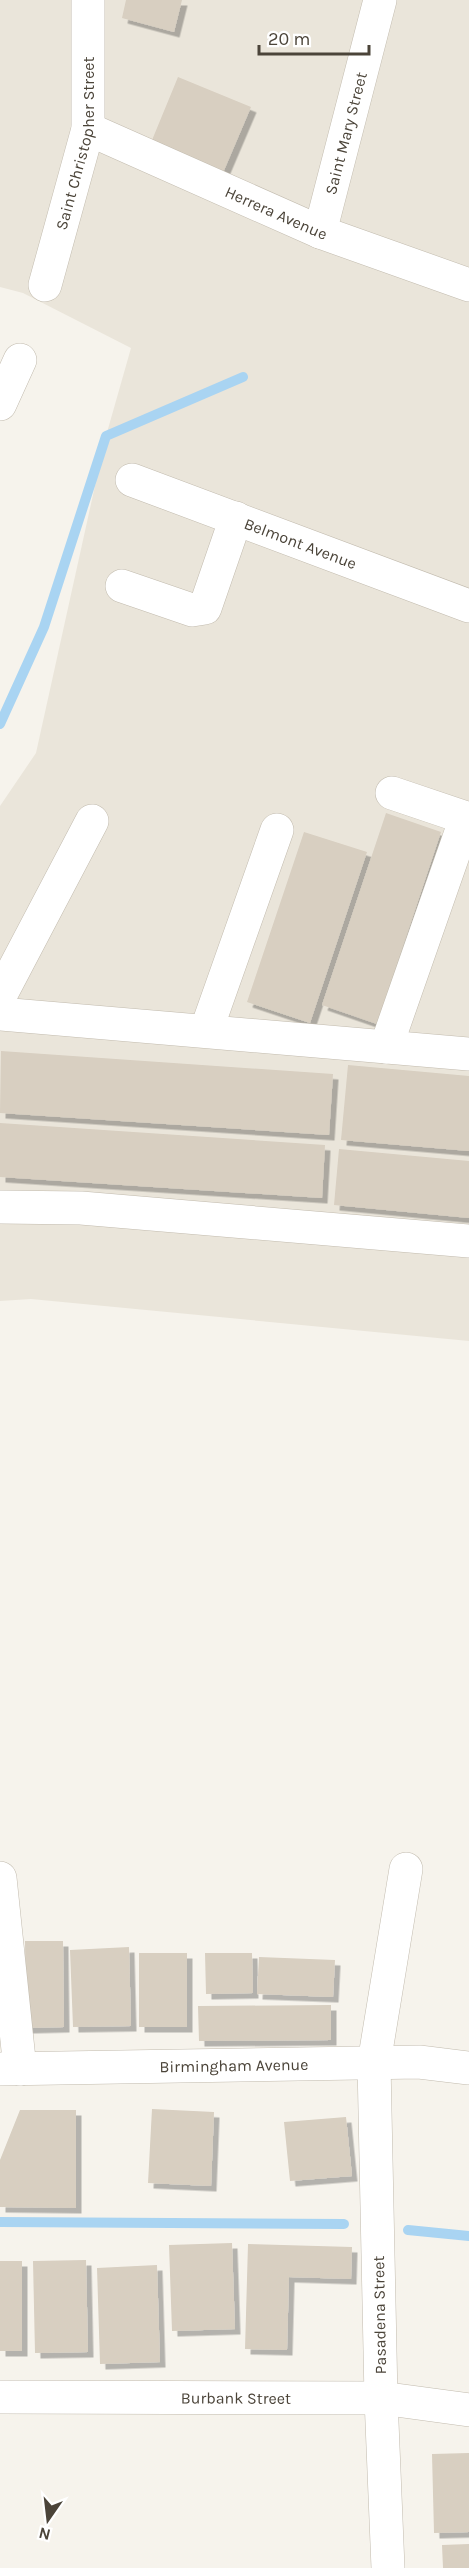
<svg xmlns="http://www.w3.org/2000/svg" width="469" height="2568" font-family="Karla,sans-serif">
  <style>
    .residential { fill: #eae5da }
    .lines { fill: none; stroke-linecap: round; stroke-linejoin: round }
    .stream { stroke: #a9d4f2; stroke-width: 10 }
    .building { fill: #d8cfc1; filter: url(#shadow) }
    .minor-casing { stroke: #c2bbae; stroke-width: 34 }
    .minor { stroke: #fff; stroke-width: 33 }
    .labels { text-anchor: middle; stroke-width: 5; stroke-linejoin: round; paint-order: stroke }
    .street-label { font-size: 16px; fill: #4b4439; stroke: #fff }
  </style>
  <defs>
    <filter id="shadow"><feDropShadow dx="5.5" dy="5.5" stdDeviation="0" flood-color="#0004"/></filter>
  </defs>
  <rect width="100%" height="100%" fill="#f6f3ec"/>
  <path class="residential" d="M0 0H469V1341L31 1299 0 1301V806L36 753 106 436 131 348 23 293 0 287Z"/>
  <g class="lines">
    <path class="stream" d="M0 724 44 627 106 436 243 377
      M0 2222 344 2224
      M408 2230 469 2236"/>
  </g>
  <path class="building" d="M126 0H182L174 32 122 18Z
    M178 77 251 107 222 175 150 145Z
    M386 813 441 832 377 1024 322 1005Z
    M304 832 367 852 310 1023 247 1002Z
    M1 1051 333 1074 329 1135 0 1113Z
    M348 1065 469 1076V1151L341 1140Z
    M0 1123 325 1145 322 1198 0 1177Z
    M339 1149 469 1161V1218L334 1205Z
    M25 1941H63L64 2027 26 2028Z
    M129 1947 131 2026 73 2027 70 1950Z
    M139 1953H187V2027H139Z
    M205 1953H252L253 1993 206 1994Z
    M259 1957 335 1960 333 1997 257 1994Z
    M331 2005V2040L199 2041 198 2006Z
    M152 2109 214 2112 211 2186 148 2183Z
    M20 2110H76V2208L0 2207V2160Z
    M346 2117 352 2176 290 2181 284 2122Z
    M232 2243 235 2329 172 2331 169 2245Z
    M248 2244 352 2247 351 2279 289 2277 287 2350 245 2349Z
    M86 2260 88 2352 35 2353 33 2261Z
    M0 2261H22V2351H0Z
    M157 2265 160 2362 100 2364 97 2268Z
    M469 2453V2532L434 2533 432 2454Z
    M469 2544V2568H443L442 2545Z"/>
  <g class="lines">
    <g class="minor-casing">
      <g id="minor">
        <path id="s1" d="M88 129 320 232 469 285"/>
        <path id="s2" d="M320 232 380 0"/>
        <path id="s3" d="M45 285 88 129V0"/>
        <path d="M0 404 20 360"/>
        <path id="s4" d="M132 480 469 606"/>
        <path d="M122 586 192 610 205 608 236 518"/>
        <path d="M392 793 469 819"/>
        <path d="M0 996 92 821"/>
        <path d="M0 1014 469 1054"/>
        <path d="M206 1031 277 830"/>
        <path d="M386 1047 466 818"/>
        <path d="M0 1207 81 1208 469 1241"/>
        <path d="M0 1878 20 2069"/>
        <path id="s5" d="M0 2069 419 2062 469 2068"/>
        <path id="s6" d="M0 2397 381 2398 469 2410"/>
        <path d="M388 2568 381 2398 374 2063 406 1869"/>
      </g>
    </g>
    <use href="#minor" class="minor"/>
  </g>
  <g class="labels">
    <g class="street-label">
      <text dy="6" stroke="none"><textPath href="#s2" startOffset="102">Saint Mary Street</textPath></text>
      <text dy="6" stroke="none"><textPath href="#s3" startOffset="146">Saint Christopher Street</textPath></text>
      <text dy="6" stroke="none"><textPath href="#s1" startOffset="206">Herrera Avenue</textPath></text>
      <text dy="6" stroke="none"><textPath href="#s4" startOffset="180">Belmont Avenue</textPath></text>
      <text dy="6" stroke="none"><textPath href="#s5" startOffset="234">Birmingham Avenue</textPath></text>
      <text transform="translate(379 2315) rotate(-91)" y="6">Pasadena Street</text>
      <text dy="6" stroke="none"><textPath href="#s6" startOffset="236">Burbank Street</textPath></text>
    </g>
  </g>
  <g transform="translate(48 2520) rotate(194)" stroke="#ffffff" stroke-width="4.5" paint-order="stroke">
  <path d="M0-4.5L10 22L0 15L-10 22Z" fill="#4b4439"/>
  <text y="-9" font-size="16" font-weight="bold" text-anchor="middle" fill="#4b4439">N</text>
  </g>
  <path d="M259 45v9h110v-9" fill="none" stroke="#4b4439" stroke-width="3"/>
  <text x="268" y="45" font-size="18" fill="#4b4439" stroke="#ffffff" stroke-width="4.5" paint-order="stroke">20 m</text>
</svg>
